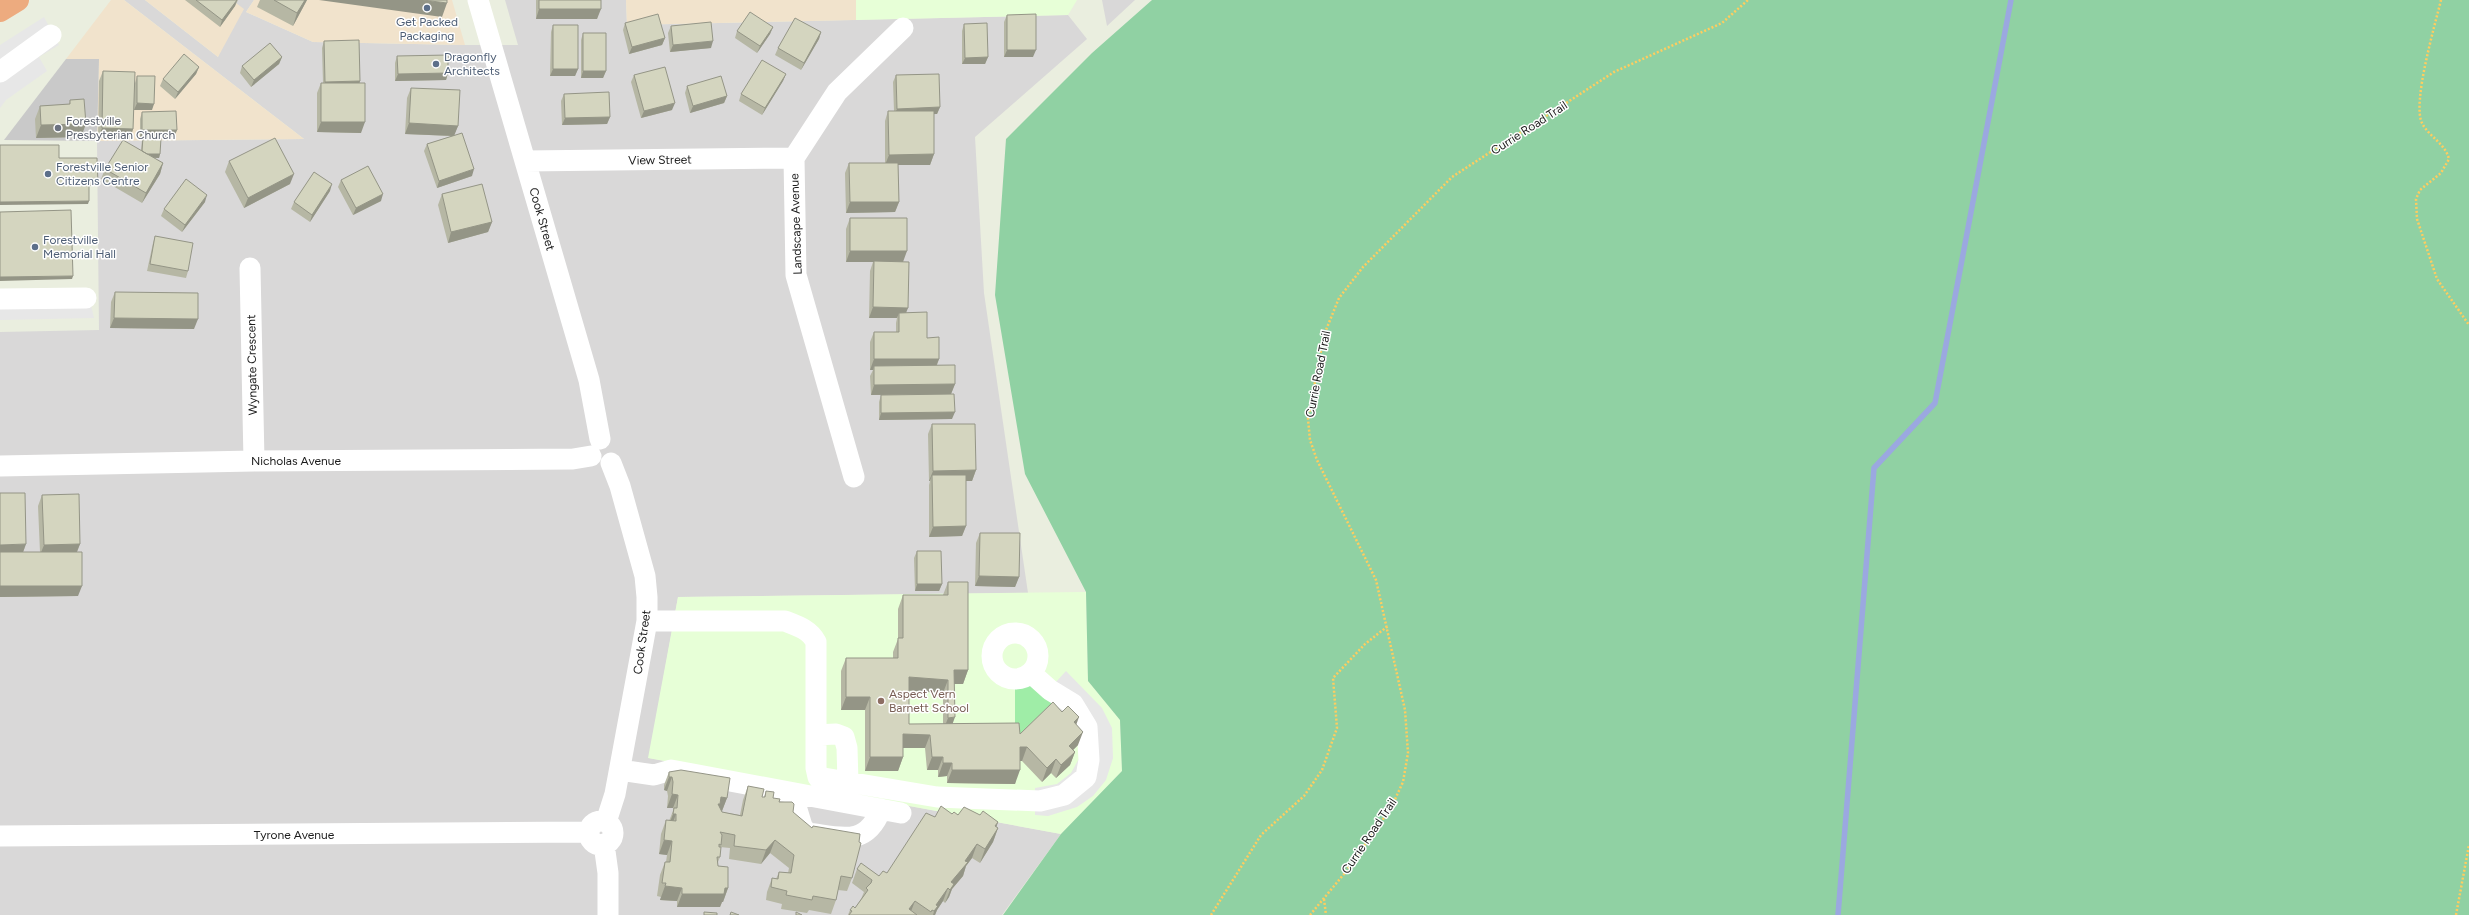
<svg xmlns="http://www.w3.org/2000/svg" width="2469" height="915" font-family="Figtree,sans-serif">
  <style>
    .residential { fill: #d9d8d8 }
    .commercial { fill: #f1e3cc }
    .education { fill: #e7ffd7 }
    .religious { fill: #c9c9c9 }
    .grass { fill: #9feda7 }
    .forest { fill: #90d1a3 }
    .parking { fill: #e7e7e7 }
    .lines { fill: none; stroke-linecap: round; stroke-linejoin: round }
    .stream { stroke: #9ba8e0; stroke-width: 5.5 }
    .path { stroke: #ffcd5f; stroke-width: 2.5; stroke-dasharray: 2 2; stroke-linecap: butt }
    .minor { stroke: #fff; stroke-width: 21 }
    .highway { stroke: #edab7f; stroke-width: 22 }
    .wall { fill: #b6b7a4; fill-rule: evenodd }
    .shaded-wall { fill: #949586 }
    .building { fill: #d4d5bf; stroke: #949586 }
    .service-dot { fill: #5c6f8a; stroke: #fff; stroke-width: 1.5 }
    .worship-dot { fill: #6b7280; stroke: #fff; stroke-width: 1.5 }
    .education-dot { fill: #8d6e63; stroke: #fff; stroke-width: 1.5 }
    .labels { text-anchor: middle; stroke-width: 3; stroke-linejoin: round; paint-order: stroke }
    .service-label { font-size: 12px; fill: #4e5e75; stroke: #fff; text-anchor: start }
    .worship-label { font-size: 12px; fill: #5b616d; stroke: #fff; text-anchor: start }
    .street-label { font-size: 12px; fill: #1b1b1b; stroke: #fff }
    .education-label { font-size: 12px; fill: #785e54; stroke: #fff; text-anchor: start }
  </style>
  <rect width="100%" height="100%" fill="#eaeedf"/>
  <path class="residential" d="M124 0H145L218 57 232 0H254L246 12 313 42 465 45H518L505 0H626L627 25 1068 15 1087 39 975 137 984 293 1028 593 678 597 649 758 1061 834 1002 915H0V332L99 330 97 141 304 139Z
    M1102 0H1135L1107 26Z"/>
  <path class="commercial" d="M111 0H124L304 139 97 141 99 59H66Z
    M145 0H232L244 9 218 57Z
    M254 0H452L465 45 313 42 246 12Z
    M626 0H856V20L627 25Z"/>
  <path class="education" d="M856 0H1077L1068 15 856 20Z
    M1086 592 1088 681 1120 720 1122 771 1061 834 648 758 678 597Z"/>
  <path class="religious" d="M66 59H99L97 141 4 140Z"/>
  <path class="grass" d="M1015 684 1030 685 1058 705 1015 747Z"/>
  <path class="forest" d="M1152 0H2469V915H1003L1061 834 1122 771 1120 720 1088 681 1086 592 1025 474 995 295 1006 139 1092 53Z"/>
  <path class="parking" d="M44 17 59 45 39 57 47 71 6 100 0 108V45Z
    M87 288 94 318 0 320V289Z
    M1066 671 1102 708 1112 728 1113 758 1106 780 1093 796 1077 807 1048 816 1035 815V788L1057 784 1071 773 1081 755 1084 740 1048 716 1058 705 1045 694Z"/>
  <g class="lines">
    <path class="stream" d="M1838 915 1874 468 1935 403 2011 0"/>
    <path class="path" d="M2441 0C2435 25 2412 103 2422 123 2429 137 2445 143 2449 159L2441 173 2420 190 2416 199 2417 219 2437 279 2469 325
      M1324 899 1326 915
      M1211 915 1261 835 1304 796 1322 770 1337 728 1333 678 1365 644 1388 626
      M1310 915 1344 874 1391 808 1403 782 1408 753 1405 710 1376 580 1317 460 1310 440 1308 419 1324 335 1339 298 1363 267 1452 177 1614 72 1722 23 1748 0
      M2456 915 2469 845"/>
    <path class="minor" d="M478 0 589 380 600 439
      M0 72 51 35
      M525 161 794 158
      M250 268 254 461
      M0 299 86 298
      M0 466 254 461 573 459 591 456
      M854 477 796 275 794 158 837 92 903 28
      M647 621H785C798 626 810 630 816 642V768L818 777 937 797 1040 801 1064 795 1086 777 1089 760 1087 727 1073 704 1050 690 1031 673
      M992 656a23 23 0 1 1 46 0a23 23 0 1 1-46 0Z
      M816 735 836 734 844 737 847 748 848 782
      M620 770 654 775 671 770 901 813
      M792 793 802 826 807 833C840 837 866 848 881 809
      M589 833a12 12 0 1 1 24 0a12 12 0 1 1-24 0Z
      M606 822 615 794 647 621V597L645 576 620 486 611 463
      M0 836 589 832
      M604 844 608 873V915"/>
    <path class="highway" d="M0 11 18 0"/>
  </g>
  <path class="wall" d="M185 0H238L235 6 220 27Z
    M260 0H307L293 26 257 7Z
    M536 0H601L597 19H536Z
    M1007 15 1033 57H1004V22Z
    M625 23 665 38 662 45 629 54 623 30Z
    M964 24 988 57 985 64H962V31Z
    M553 25 578 69 575 76H550L551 32Z
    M671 26 711 48 670 52 668 33Z
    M773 27 770 34 757 53 735 38 737 31Z
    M821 32 819 39 801 70 775 55 778 48Z
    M583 33 606 71 603 78H581V40Z
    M324 41 360 83 361 133 317 132V93L321 83H323L322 48Z
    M397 56 448 73 446 80 395 81V63Z
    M282 57 279 64 251 87 240 73 242 66Z
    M199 67 196 74 175 99 160 86 163 79Z
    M103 71 135 83 137 76 152 110H134V95L133 129 130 139 98 138 99 81Z
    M786 74 783 81 762 115 739 101 741 94Z
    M634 75 672 110 641 118 631 82Z
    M896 75 940 107 937 114H934V154L930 165H898L899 202 895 212 846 213 845 173 849 163H885V121L888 111H894L893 82Z
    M687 86 727 96 724 103 690 113 685 93Z
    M411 88 458 126 454 135 472 176 437 188 424 151 427 144 452 136 405 134 407 98Z
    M564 94 610 117 607 124 562 125 561 101Z
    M70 100 81 137 36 138 35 119 40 106 69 104Z
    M142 112 177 130 174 137H140V119Z
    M143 137 160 154 159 158H154L163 163 160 174 142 203 101 179 105 169 141 150 142 140Z
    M229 161 290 184 244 208 225 172Z
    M341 180 381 201 353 215 338 187Z
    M330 191 310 222 291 209 294 202Z
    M442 194 492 222 488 232 448 243 438 205Z
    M205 202 182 232 161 216 164 209Z
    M850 218 903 261 906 312 927 338 939 359 937 365 955 384 951 394 952 419 879 420V402L881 395H871L870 376 873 370H870V342L874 332H896V323L897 318H869L870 271 873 262H846V229Z
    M155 236 188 271 186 278 147 271 153 243Z
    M115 292 194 329 110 328 111 302Z
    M932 424 976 470 972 481H966V526L962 536 929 537V485L930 481H929L928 434Z
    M42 495 80 544 77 552 78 596 0 597 26 544 23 552H40L38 506Z
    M980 533 1019 577 1015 587 975 586 976 543Z
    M917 551 942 584 939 591H915L914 558Z
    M948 582 968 670 963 684H954L952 724 1020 734 1062 712 1076 725 1078 745 1073 750 1075 752 1070 765 1056 778 1051 773 1042 782 1022 761H1020L1015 784 947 783V776L938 777V770H927L925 748H903V757L898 771H865V710H841V671L846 658H893V652L898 639V609L903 595H943ZM909 691 943 693V724H909Z
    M669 772 727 798 722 811H721L722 812 740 815 743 800 748 786 762 797H764L766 791 773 798 793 812 852 878 847 891 838 890 836 900 831 914 809 910 807 913 781 909 782 904 766 900 767 892 772 878 776 879 779 872 788 873 789 868 770 853 761 864 729 859 730 848 720 847V857L718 862V866L728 888 723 902H722L720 907H677V901L660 900 661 897 657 896 660 875 665 862H666L667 855 659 854 661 834 666 820 669 821 673 811V808H667L668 796 667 791 664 790V785Z
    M952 814 980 815 998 822 996 827 998 828 993 842 980 863 972 858 966 866 963 876 952 889 949 897 945 903 943 901 937 910 935 915H848L850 910 855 908 861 899 864 892 852 883 857 869 879 876 887 873 935 817Z"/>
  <path class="shaded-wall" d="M237 0 235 6 220 27 222 20Z
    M305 0H307L293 26 297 13Z
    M319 0H423L447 3 442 17Z
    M539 9H601L597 19H536Z
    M773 27 770 34 757 53 760 46Z
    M821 32 819 39 801 70 804 63Z
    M665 38 662 45 629 54 632 47Z
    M713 41 711 48 670 52 673 45Z
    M1007 50H1036L1033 57H1004Z
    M282 57 279 64 251 87 254 80Z
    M988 57 985 64H962L965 58Z
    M199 67 196 74 175 99 178 92Z
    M553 69H578L575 76H550Z
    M583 71H606L603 78H581Z
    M448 73 446 80 395 81 398 74Z
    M786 74 783 81 762 115 765 108Z
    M360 81 358 88 323 89 325 82Z
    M727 96 724 103 690 113 693 106Z
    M137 103 154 104 152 110H134Z
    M675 103 672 110 641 118 644 111Z
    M940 107 937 114 894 115 897 109Z
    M610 117 607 124 562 125 565 118Z
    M321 122H365L361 133 317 132Z
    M409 123 458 126 454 136 405 134Z
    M86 124 81 137 36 138 41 125Z
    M102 128 133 129 130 139 98 138Z
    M142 130H177L174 137H140Z
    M142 154H160L159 158 141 157Z
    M934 154 930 165H885L889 155Z
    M163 163 160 174 142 203 146 193Z
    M474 169 472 176 437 188 439 181Z
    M294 174 290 184 244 208 248 198Z
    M89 183H98L97 186H88Z
    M332 184 330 191 310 222 312 215Z
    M383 194 381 201 353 215 356 208Z
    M207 195 205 202 182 232 185 225Z
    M89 201 88 204 0 205V202Z
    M850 202H899L895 212 846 213Z
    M492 222 488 232 448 243 451 232Z
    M850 251H907L903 262H846Z
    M73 276 72 279 0 281V277Z
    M873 307 908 308 904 318 899 313 897 318H869Z
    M114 318 198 319 194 329 110 328Z
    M874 359H939L935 369 874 366 873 370H870Z
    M955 384 951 394 871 395 874 385Z
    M955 412 952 419 879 420 881 413Z
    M976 470 972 481H932V475L930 481H929L933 471Z
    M966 526 962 536 929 537 933 527Z
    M26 544 22 555H0V545Z
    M80 544 76 554 40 555 44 545Z
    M979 576 1019 577 1015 587 975 586Z
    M917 584H942L939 591H915Z
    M0 586H82L78 596 0 597Z
    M954 670H968L963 684H949Z
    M909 677 948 680 943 693 904 690Z
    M846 697H870L865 710H841Z
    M955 717 950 731H943L948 718Z
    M1079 717 1074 731V722Z
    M1083 732 1078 745 1064 759 1069 746Z
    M903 734 930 735 925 748H898Z
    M1020 747H1027L1022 761H1015Z
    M1075 752 1070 765 1056 778 1061 765Z
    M870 757H903L898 771H865Z
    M932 757H943L938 770H927Z
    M1056 759 1051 773 1042 782 1047 768Z
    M943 763H952L947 776 938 777Z
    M952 770H1020L1015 784 947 783Z
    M669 777H672L667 791 664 790Z
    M672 794 678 795 673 808H667Z
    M721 797 727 798 722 811H718L713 817Z
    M673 814H676L671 828 668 827Z
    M998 822 994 834 998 828 993 842 980 863 985 849 995 826Z
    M664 840 672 841 667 855 659 854Z
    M775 840 770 853 761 864 766 850Z
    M977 844 972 858 966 866 963 876 952 889 949 897 945 903 950 890 951 882 965 861Z
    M665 886 682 888 677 901 660 900Z
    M725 888H728L723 902H722L720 907H677L682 894Z
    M948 888 943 901 937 910 935 915H933L936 905Z
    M915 901 910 914 909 909Z"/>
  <path class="building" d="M196 0H237L222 20Z
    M274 0H305L297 13Z
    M423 0H447V3Z
    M539 0H601V9H539Z
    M750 12 773 27 760 46 737 31Z
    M658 14 665 38 632 47 625 23Z
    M1036 14V50H1007V15Z
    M795 18 821 32 804 63 778 48Z
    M711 22 713 41 673 45 671 26Z
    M987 23 988 57 965 58 964 24Z
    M553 25H578V69H553Z
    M583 33H606V71H583Z
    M359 40 360 81 325 82 324 41Z
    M270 43 282 57 254 80 242 66Z
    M184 54 199 67 178 92 163 79Z
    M448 55V73L398 74 397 56Z
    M762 60 786 74 765 108 741 94Z
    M665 67 675 103 644 111 634 75Z
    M103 71 135 72 133 129 102 128Z
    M939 74 940 107 897 109 896 75Z
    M137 76H155L154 104 137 103Z
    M721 76 727 96 693 106 687 86Z
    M321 83H365V122H321Z
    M411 88 460 90 458 126 409 123Z
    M609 92 610 117 565 118 564 94Z
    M84 99 86 124 41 125 40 106 70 104V100Z
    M176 111 177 130H142V112Z
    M888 111H934V154L889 155Z
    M462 133 474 169 439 181 427 144Z
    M143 137 161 138 160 154H147L142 151Z
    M275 138 294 174 248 198 229 161Z
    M123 140 163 163 146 193 105 169Z
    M0 145H59V158H97L98 183H89V201L0 202Z
    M849 163H898L899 202H850Z
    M368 166 383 194 356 208 341 180Z
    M314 172 332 184 312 215 294 202Z
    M186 179 207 195 185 225 164 209Z
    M482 184 492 222 451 232 442 194Z
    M71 210 73 276 0 277V212Z
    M850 218H907V251H850Z
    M155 236 193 243 188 271 150 264Z
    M874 261 909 262 908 308 873 307Z
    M115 292 198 293V319L114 318Z
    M927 312V338L939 337V359H874V332H899V313Z
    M955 365V384L874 385V366Z
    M954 394 955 412 881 413V395Z
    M932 424H975L976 470 933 471Z
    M932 475H966V526L933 527Z
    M0 493H25L26 544 0 545Z
    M79 494 80 544 44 545 42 495Z
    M980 533H1020L1019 577 979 576Z
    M917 551H941L942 584H917Z
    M0 552H82V586H0Z
    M948 582H968V670H954L955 717 948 718V680L909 677V724L1019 723 1020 734 1053 702 1062 712 1068 706 1079 717 1074 722 1083 732 1069 746 1075 752 1061 765 1056 759 1047 768 1027 747H1020V770H952V763H943V757H932L930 735 903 734V757H870V697H846V658H898V638H903V595H948Z
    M681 770 730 778 727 798 721 797 720 804H718L722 812 742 816 748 786 764 789 762 797H765L766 791 774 792 773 798 780 799 779 802H792L794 804 793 812 812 828 813 826 860 834 859 842 861 843 852 878 841 876 836 900 813 896 812 900 786 895 787 891 771 887 772 878 778 879 779 872 791 873 794 855 775 840 766 850 734 846 735 835 720 832 722 835 721 845 719 844V847H721L720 857H717L718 866 728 867V888H725L724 894H682V888L665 886 666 883H662L665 862H670L672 841 664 840 666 820 676 821V814H673L674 808H677L678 795 672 794 673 782 672 777H669V772Z
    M941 806 952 814 954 812 958 815 964 807 980 815 983 811 998 822 995 826 998 828 985 849 977 844 965 861 968 862 951 882 954 884 950 890 948 888 936 905 938 906 934 911 932 910 931 912 915 901 909 909 917 915H849L852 911 850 910 853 906 855 908 868 890 866 888 871 883 872 880 857 869 861 863 879 876 883 871 887 873 926 813 935 817Z
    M704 912 717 913V915H704Z
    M731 912 739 915H730Z
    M796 912 802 915H796Z"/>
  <g class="service-dot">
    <circle cx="427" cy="8" r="4"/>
    <circle cx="436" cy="64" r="4"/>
    <circle cx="48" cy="174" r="4"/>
    <circle cx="35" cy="247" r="4"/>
  </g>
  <circle class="worship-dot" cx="58" cy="128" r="4"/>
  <circle class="education-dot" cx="881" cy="701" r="4"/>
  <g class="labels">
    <g class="service-label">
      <text x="427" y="26" text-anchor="middle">Get Packed<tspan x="427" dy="14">Packaging</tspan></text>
      <text x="444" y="61">Dragonfly<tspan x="444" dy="14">Architects</tspan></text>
      <text x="56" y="171">Forestville Senior<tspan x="56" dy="14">Citizens Centre</tspan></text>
      <text x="43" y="244">Forestville<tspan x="43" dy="14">Memorial Hall</tspan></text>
    </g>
    <g class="worship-label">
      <text x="66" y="125">Forestville<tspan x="66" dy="14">Presbyterian Church</tspan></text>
    </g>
    <g class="street-label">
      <text transform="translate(1529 128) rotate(-33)" y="4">Currie Road Trail</text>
      <text transform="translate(660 160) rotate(-1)" y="4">View Street</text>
      <text transform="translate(542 219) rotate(74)" y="4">Cook Street</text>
      <text transform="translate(796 224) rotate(-92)" y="4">Landscape Avenue</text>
      <text transform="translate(252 365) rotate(-91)" y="4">Wyngate Crescent</text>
      <text transform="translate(1318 374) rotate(-79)" y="4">Currie Road Trail</text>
      <text x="296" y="465">Nicholas Avenue</text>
      <text transform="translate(642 642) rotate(-82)" y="4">Cook Street</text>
      <text x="294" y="839">Tyrone Avenue</text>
      <text transform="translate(1369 836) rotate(-56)" y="4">Currie Road Trail</text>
    </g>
    <g class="education-label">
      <text x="889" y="698">Aspect Vern<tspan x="889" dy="14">Barnett School</tspan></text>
    </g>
  </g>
</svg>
